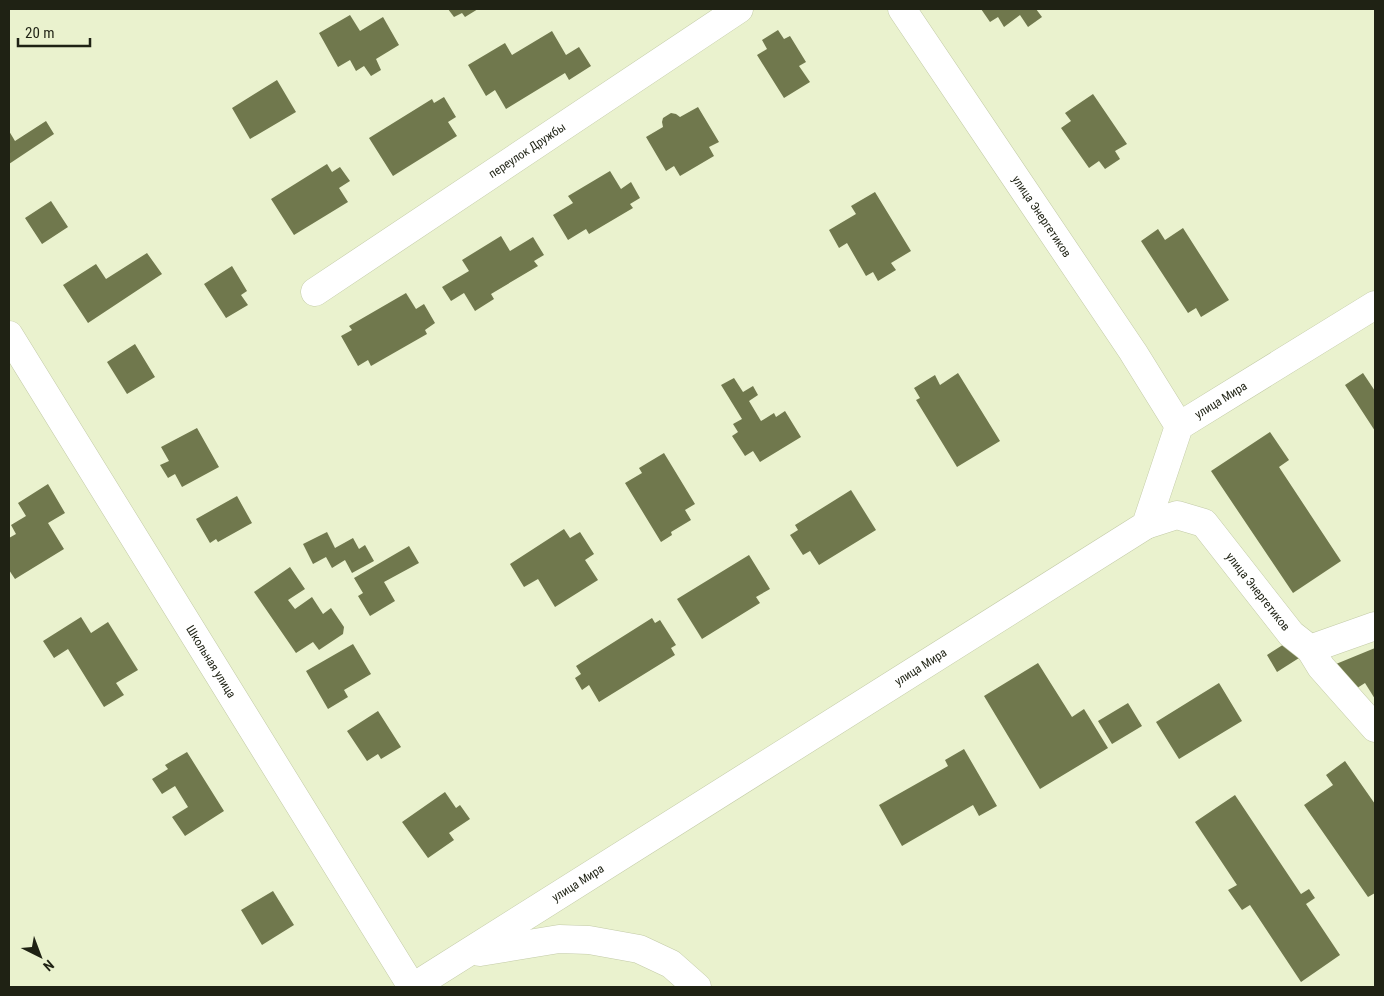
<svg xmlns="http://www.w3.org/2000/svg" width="1384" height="996" font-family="'Roboto Condensed',sans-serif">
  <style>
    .building { fill: #70784d }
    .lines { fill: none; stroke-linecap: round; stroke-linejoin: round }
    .minor-casing { stroke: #c3cba7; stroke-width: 29 }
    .minor { stroke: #fff; stroke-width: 28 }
    .labels { text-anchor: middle; stroke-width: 4; stroke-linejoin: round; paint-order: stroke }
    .street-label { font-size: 12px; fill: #1f2214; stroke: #eaf2ce }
  </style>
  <rect width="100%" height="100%" fill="#eaf2ce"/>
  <path class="building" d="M448 9H478L465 17 462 13 454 17Z
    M981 9H1036L1042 17 1028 27 1020 15 1004 27 998 17 990 22Z
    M350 15 360 31 383 17 399 45 376 59 381 70 371 76 364 66 356 71 350 60 338 67 319 33Z
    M778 30 784 39 790 36 806 62 799 66 810 82 784 98 757 55 767 49 762 40Z
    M552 31 566 55 579 47 591 66 569 80 565 73 506 109 495 90 486 96 468 65 505 43 512 55Z
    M277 80 296 112 250 139 232 108Z
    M1093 94 1127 144 1115 151 1120 159 1105 169 1099 161 1089 168 1061 128 1071 121 1065 113Z
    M444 97 456 117 448 122 457 136 393 176 369 138 432 99 434 103Z
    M698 107 719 142 709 147 714 156 680 176 674 166 666 171 646 137 663 127 662 122 663 118 671 113 676 114 680 117Z
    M46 121 54 134 9 164V131L15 141Z
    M327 164 332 172 340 167 350 181 339 188 348 202 294 235 271 199Z
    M610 171 621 189 631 182 640 198 630 204 633 208 589 234 586 229 568 240 553 215 573 203 568 196Z
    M875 192 911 251 891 263 896 270 878 281 873 272 866 276 847 243 839 248 829 230 856 214 851 206Z
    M51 201 68 227 42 244 25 218Z
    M1183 228 1229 300 1201 317 1196 308 1188 313 1141 241 1158 229 1165 240Z
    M501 236 510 251 533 237 544 255 534 261 538 266 491 294 494 299 475 311 464 293 451 301 442 287 469 271 462 260Z
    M147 253 162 274 88 323 63 285 96 264 106 279Z
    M232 266 247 291 241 295 248 305 226 318 204 284Z
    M406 293 416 309 424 304 435 323 425 330 427 334 371 366 368 360 358 366 341 336 352 330 349 326Z
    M135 344 155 377 127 394 107 362Z
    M958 373 1000 441 957 467 916 400 920 398 914 388 935 375 940 385Z
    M1363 373 1375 391V431L1345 385Z
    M734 378 743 392 753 386 758 395 749 401 761 421 774 413 776 417 785 411 801 437 760 462 753 451 745 456 732 436 738 432 733 424 742 419 721 385Z
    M197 428 219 467 182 487 175 474 168 478 160 465 169 461 161 447Z
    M1270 432 1289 460 1279 467 1341 561 1293 593 1211 471Z
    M664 453 695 504 685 510 691 520 671 532 672 535 661 542 625 483 642 473 639 468Z
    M48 484 65 513 48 523 64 549 15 579 9 570V538L16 534 11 525 26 516 18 503Z
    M851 490 876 530 819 565 810 551 803 555 790 535 798 530 795 525Z
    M237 496 252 523 218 542 216 539 210 543 196 519Z
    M564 529 570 538 580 532 594 554 585 560 598 580 555 607 538 579 524 587 510 564Z
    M327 532 335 548 353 538 359 549 365 545 374 561 352 573 345 560 332 568 326 557 313 564 303 544Z
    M409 546 419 563 384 582 395 601 370 616 358 596 363 593 354 578Z
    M749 555 770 589 756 597 760 603 702 639 677 599Z
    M290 567 305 589 288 600 295 609 312 597 323 614 331 608 344 627 343 634 319 650 313 642 296 653 254 592Z
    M81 617 91 633 108 622 138 670 116 683 124 695 104 707 68 649 54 658 43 641Z
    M652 618 655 623 660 620 676 645 671 648 675 655 599 702 589 685 582 690 575 678 581 674 576 666Z
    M1289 641 1299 658 1277 672 1267 655Z
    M353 644 371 674 344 690 348 697 328 709 306 671Z
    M1375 648V699L1365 683 1354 690 1336 664Z
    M1038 663 1072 717 1084 709 1108 748 1040 789 984 696Z
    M1219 683 1242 721 1179 759 1156 722Z
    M1128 703 1142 726 1112 744 1098 721Z
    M378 711 401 747 381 759 378 754 367 761 347 731Z
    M964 749 997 806 979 816 973 805 902 846 879 805 948 766 945 760Z
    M187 752 224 811 185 836 172 817 188 807 175 786 162 794 152 779 168 769 165 765Z
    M1345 761 1375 804V893L1368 897 1304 805 1333 785 1326 775Z
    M445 792 456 808 460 805 470 819 449 833 454 840 428 858 402 822Z
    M1235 795 1301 894 1309 889 1315 898 1306 904 1340 955 1301 982 1250 905 1242 910 1228 890 1237 885 1195 822Z
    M273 891 294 925 262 945 241 910Z"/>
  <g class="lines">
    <g class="minor-casing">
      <g id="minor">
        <path id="s1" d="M902 9 1133 352 1179 426"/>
        <path id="s2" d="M315 292 739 9"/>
        <path id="s3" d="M9 335 412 987"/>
        <path id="s4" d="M1146 525 1177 515 1204 523 1291 634 1310 649 1375 626"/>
        <path d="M1310 649 1321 667 1375 728"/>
        <path d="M480 952 559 939 589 940 639 949 671 964 697 987"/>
        <path id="s5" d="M413 987 1146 525 1179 426 1375 305"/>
      </g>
    </g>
    <use href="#minor" class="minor"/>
  </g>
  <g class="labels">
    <g class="street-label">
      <text dy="4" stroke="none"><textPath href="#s2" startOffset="255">переулок Дружбы</textPath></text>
      <text dy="4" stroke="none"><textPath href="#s1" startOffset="250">улица Энергетиков</textPath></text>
      <text dy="4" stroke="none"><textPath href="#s5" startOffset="1020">улица Мира</textPath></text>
      <text dy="4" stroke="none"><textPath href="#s4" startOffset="148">улица Энергетиков</textPath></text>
      <text dy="4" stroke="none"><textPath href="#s3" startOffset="384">Школьная улица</textPath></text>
      <text dy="4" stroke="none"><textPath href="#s5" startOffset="600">улица Мира</textPath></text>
      <text dy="4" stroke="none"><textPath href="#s5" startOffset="195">улица Мира</textPath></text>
    </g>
  </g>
  <rect width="1384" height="996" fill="none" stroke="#1f2214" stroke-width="20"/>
  <g transform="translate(40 956) rotate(138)" stroke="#eaf2ce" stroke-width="4" paint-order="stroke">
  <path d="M0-4L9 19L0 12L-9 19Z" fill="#1f2214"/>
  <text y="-8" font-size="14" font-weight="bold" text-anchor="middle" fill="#1f2214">N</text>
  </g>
  <path d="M18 38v8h72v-8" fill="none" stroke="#1f2214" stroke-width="2.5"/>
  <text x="25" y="38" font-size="15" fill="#1f2214" stroke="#eaf2ce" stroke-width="4" paint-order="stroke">20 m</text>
</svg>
